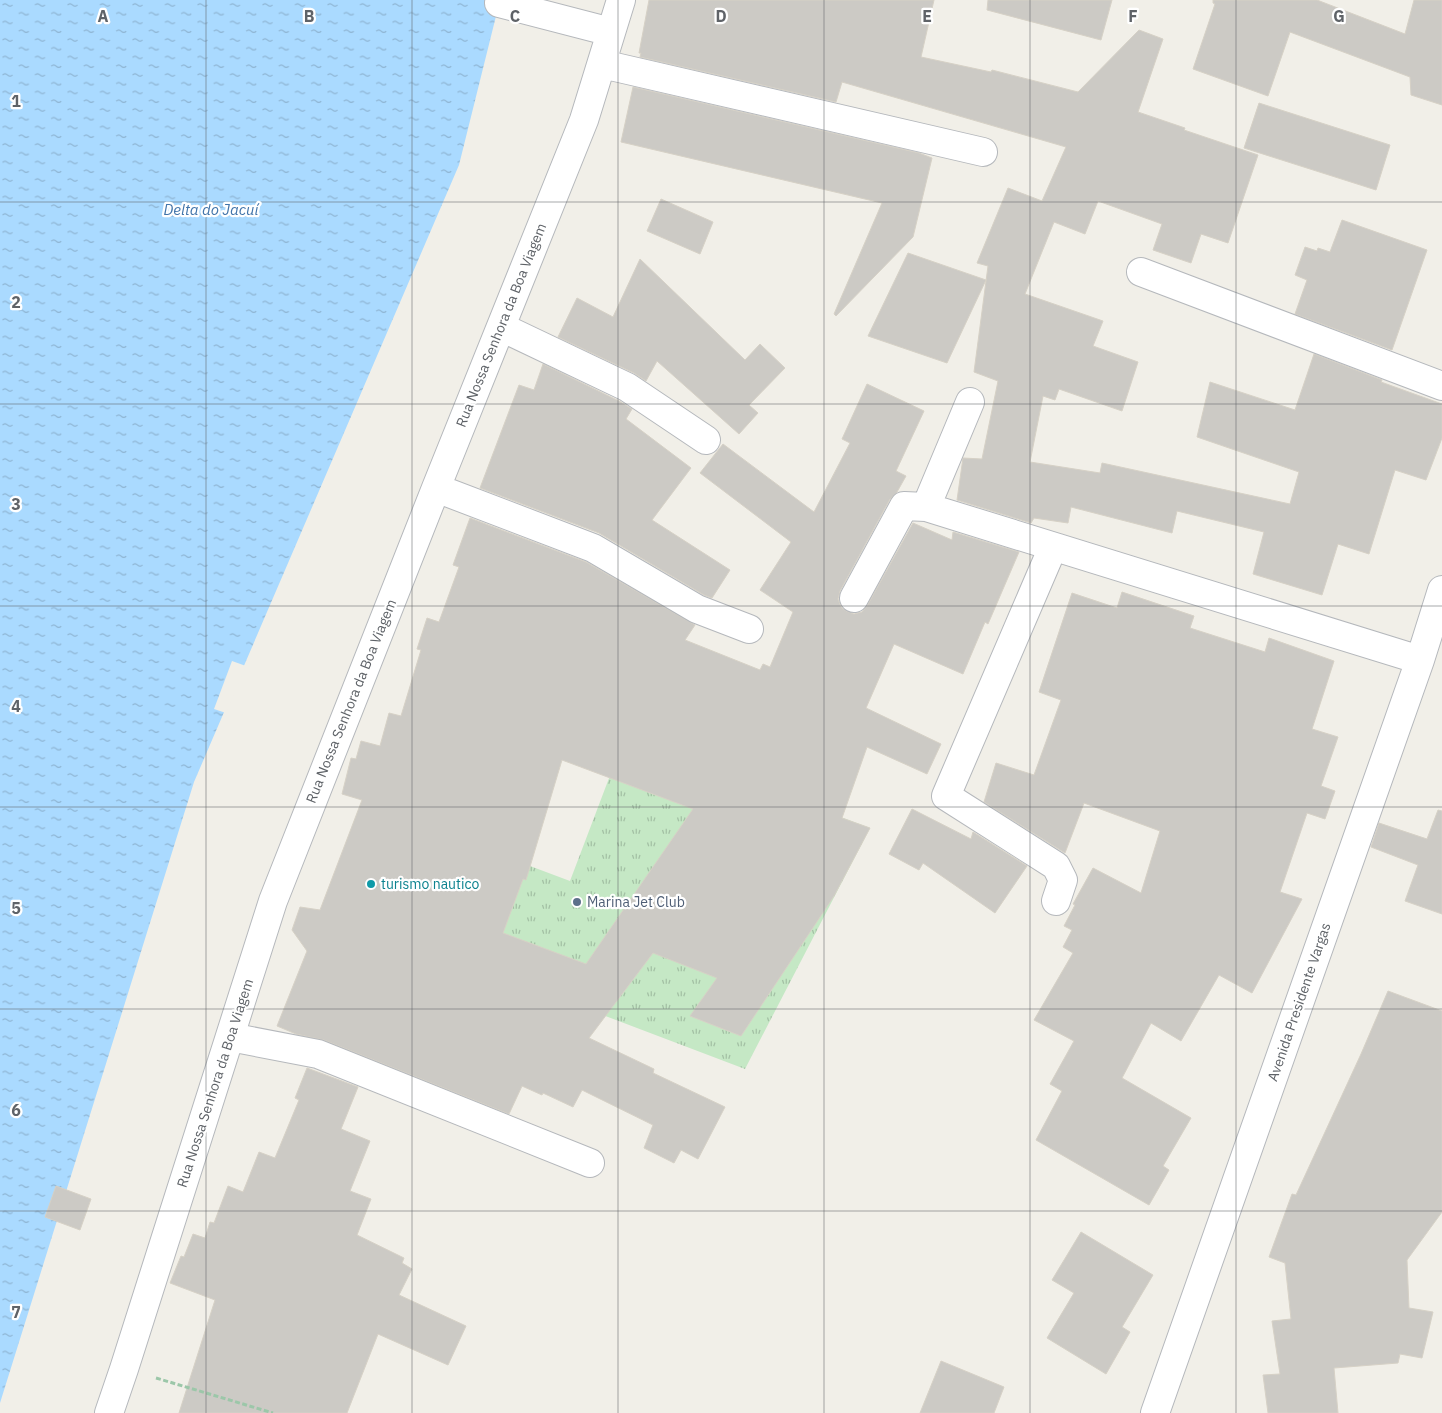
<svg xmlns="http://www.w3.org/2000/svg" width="1442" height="1413" font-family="'IBM Plex Sans',sans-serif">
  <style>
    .park { fill: url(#park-tufts) }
    .water { fill: url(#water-ripples) }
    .pier { fill: #f1efe8 }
    .building { fill: #cccac5; stroke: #d6d1c6; fill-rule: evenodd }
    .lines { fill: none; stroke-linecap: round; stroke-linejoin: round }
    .minor-casing { stroke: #b5b8bc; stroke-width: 30 }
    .path { stroke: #9cc7a9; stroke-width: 3; stroke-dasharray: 5 2.5; stroke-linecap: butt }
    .minor { stroke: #fff; stroke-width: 28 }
    .grid { fill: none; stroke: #5f6368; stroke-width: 1; stroke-opacity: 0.55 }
    .culture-dot { fill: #0f9aa8; stroke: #fff; stroke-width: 2 }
    .service-dot { fill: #5c6f8a; stroke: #fff; stroke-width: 2 }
    .labels { text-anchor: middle; stroke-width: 4.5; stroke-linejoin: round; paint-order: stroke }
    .street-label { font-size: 14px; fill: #5f6368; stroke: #fff }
    .culture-label { font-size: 14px; fill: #0d838f; stroke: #fff; text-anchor: start }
    .service-label { font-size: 14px; fill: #4e5e75; stroke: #fff; text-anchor: start }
    .water-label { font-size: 15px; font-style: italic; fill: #4174aa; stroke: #fff }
    .grid-label { font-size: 16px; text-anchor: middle; font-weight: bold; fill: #5f6368; stroke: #fff; stroke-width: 4.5; stroke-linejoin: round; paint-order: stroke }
  </style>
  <defs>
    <pattern id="park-tufts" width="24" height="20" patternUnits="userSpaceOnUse" patternTransform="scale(1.25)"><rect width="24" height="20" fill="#c5e8c5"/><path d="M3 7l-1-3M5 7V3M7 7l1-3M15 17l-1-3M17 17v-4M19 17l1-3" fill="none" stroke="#a3c0a4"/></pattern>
    <pattern id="water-ripples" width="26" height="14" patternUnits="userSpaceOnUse" patternTransform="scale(1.25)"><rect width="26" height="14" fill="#aadaff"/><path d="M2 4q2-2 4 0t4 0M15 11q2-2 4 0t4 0" fill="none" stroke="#8eb4d2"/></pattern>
  </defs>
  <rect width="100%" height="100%" fill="#f1efe8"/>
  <path class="park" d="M625 736 870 828 745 1069 392 935 343 851 361 803 570 881Z"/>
  <path class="water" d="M0 0H500L459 165 194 782 0 1403Z"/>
  <path class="pier" d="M232 661 246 666 226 713 214 709Z"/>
  <path class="building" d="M649 0H934L921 57 991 72 992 70 1078 92 1139 30 1163 39 1138 112 1185 128 1184 130 1258 155 1228 243 1201 234 1191 263 1153 250 1162 224 1098 201 1085 234 1054 222 1025 294 1103 321 1093 346 1138 362 1122 411 1059 389 1055 400 1043 396 1030 462 1100 473 1102 463 1290 504 1299 472 1197 437 1210 382 1295 410 1314 354 1382 380 1381 382 1442 404V438L1426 480 1395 470 1369 554 1338 544 1322 595 1253 574 1264 532 1177 511 1172 533 1071 507 1068 523 1034 518 1031 523 957 500 963 458 982 459 998 381 974 372 988 266 977 263 1008 188 1042 201 1066 147 842 82 836 102 640 57 641 53H639Z
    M988 0H1112L1101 40 987 10Z
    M1213 0H1317L1405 34 1414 0H1442V105L1411 95 1410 77 1290 32 1268 96 1193 69 1215 4 1213 3Z
    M633 87 919 153 932 158 913 237 836 316 834 314 882 203 621 142Z
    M1259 103 1390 145 1376 190 1244 148Z
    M661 199 713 222 700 254 647 231Z
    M1342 220 1427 250 1392 350 1295 314 1307 280 1295 275 1305 247 1317 251 1318 248 1330 252Z
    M908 253 986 280 947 363 868 336Z
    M640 259 745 360 760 344 785 368 749 405 758 413 739 434 657 361 646 381 634 373 558 337 577 298 613 317Z
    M543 364 619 401 632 409 626 419 691 468 652 520 730 570 712 598 704 595 599 533 480 488 519 385 534 390Z
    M867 384 924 411 896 471 906 476 897 492 890 499 840 591 838 599 841 607 846 611 854 614 862 612 867 606 913 523 952 540 953 532 1019 552 988 624 985 622 963 674 894 644 866 708 941 744 927 774 867 747 842 818 870 828 834 896 741 1036 690 1016 717 978 653 953 589 1038 654 1069 653 1073 725 1107 698 1159 681 1150 674 1163 644 1148 653 1125 582 1090 573 1107 543 1093 542 1095 522 1086 509 1114 324 1040 296 1034 277 1026 307 951 292 930 300 907 320 910 362 800 342 794 351 758 356 759 361 741 380 746 389 713 401 716 421 650 417 649 427 618 439 622 459 567 453 565 470 518 586 562 695 625 685 640 760 670 763 664 770 667 793 612 760 590 791 542 700 473 723 444 814 512 850 443 842 439ZM562 760 693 809 586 964 503 933 523 879 526 880Z
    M1122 592 1194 616 1190 628 1265 652 1269 638 1334 661 1312 729 1338 737 1321 786 1335 791 1325 819 1307 813 1280 892 1302 899 1252 993 1219 975 1181 1041 1151 1023 1122 1078 1191 1118 1163 1166 1169 1170 1149 1205 1036 1140 1062 1091 1050 1084 1074 1041 1034 1020 1073 953 1063 947 1072 930 1064 926 1075 905 1073 904 1093 868 1141 893 1160 831 1084 803 1065 853 984 802 996 763 1034 775 1061 700 1039 692 1072 593 1117 608Z
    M912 809 971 839 973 832 1027 866 995 913 923 863 919 870 889 854Z
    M1438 810 1442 811V914L1405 901 1418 865 1371 847 1379 823 1427 839Z
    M1388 991 1442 1011V1212L1407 1260 1409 1308 1433 1312 1422 1358 1400 1354 1398 1363 1334 1368 1338 1413H1268L1263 1375 1280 1374 1272 1321 1291 1319 1285 1263 1269 1257 1292 1194 1296 1195 1361 1054Z
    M307 1068 358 1087 341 1129 370 1141 350 1191 371 1199 357 1235 404 1258 402 1263 412 1269 399 1295 466 1326 448 1365 378 1334 347 1413H179L215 1300 170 1283 181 1256 184 1257 193 1234 205 1238 210 1222 214 1223 228 1186 243 1192 259 1152 275 1158 299 1100 295 1098Z
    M56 1186 91 1199 80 1230 45 1217Z
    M1081 1232 1153 1275 1122 1327 1130 1332 1106 1374 1047 1338 1074 1293 1052 1280Z
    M941 1361 1004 1387 994 1413H920Z"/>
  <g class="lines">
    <g class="minor-casing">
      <path id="minor" d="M499 3 611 32
        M602 64 983 152
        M1141 272 1442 386
        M501 327 627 387 706 440
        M970 402 926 507 1420 660
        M436 488 593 548 697 609 749 629
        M1053 547 946 796 1056 866 1063 880 1056 901
        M854 598 904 506 926 507
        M230 1037 318 1054 590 1163
        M109 1413 124 1369 273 901 436 488 584 120 621 0
        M1155 1413 1420 660 1442 590"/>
    </g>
    <path class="path" d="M156 1378 273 1413"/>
    <use href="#minor" class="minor"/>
  </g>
  <path class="grid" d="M206 0V1413M412 0V1413M618 0V1413M824 0V1413M1030 0V1413M1236 0V1413M0 202H1442M0 404H1442M0 606H1442M0 807H1442M0 1009H1442M0 1211H1442"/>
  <circle class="culture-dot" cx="371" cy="884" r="5"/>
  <circle class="service-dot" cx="577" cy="902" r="5"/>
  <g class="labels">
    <g class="street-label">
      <text transform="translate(501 325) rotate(-68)" y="5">Rua Nossa Senhora da Boa Viagem</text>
      <text transform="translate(351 701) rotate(-68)" y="5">Rua Nossa Senhora da Boa Viagem</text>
      <text transform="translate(1299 1002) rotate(-71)" y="5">Avenida Presidente Vargas</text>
      <text transform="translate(215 1083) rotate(-72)" y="5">Rua Nossa Senhora da Boa Viagem</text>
    </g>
    <g class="culture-label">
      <text x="381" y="889">turismo nautico</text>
    </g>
    <g class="service-label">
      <text x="587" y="907">Marina Jet Club</text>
    </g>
    <g class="water-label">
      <text x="211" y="215">Delta do Jacuí</text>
    </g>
  </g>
  <g class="grid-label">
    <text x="103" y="22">A</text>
    <text x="309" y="22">B</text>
    <text x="515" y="22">C</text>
    <text x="721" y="22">D</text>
    <text x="927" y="22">E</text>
    <text x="1133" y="22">F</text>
    <text x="1339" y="22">G</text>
    <text x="16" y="107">1</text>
    <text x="16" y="308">2</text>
    <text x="16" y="510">3</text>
    <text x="16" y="712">4</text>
    <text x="16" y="914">5</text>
    <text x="16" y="1116">6</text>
    <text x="16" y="1318">7</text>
  </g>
</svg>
